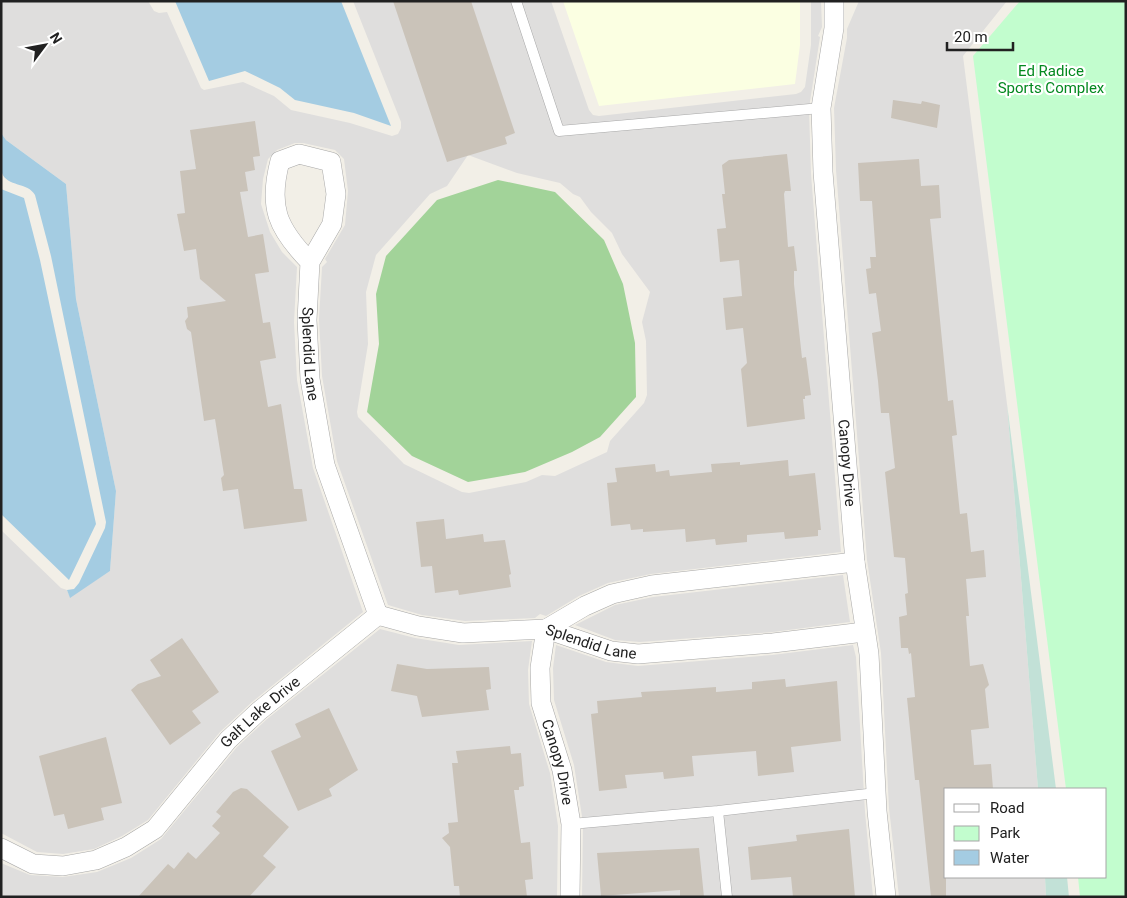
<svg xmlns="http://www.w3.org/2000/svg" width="1127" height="898" font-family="Roboto,sans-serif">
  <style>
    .residential { fill: #dfdedd; fill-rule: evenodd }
    .education { fill: #fbffe2 }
    .forest { fill: #a2d399 }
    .wetland { fill: #c2e1d7 }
    .park { fill: #c2fdce }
    .water { fill: #a4cce2 }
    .building { fill: #cac3b9 }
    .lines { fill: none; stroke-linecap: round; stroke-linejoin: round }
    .service-casing { stroke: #a8a8a8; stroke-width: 11 }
    .minor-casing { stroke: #a8a8a8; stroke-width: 20 }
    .service { stroke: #fff; stroke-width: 10 }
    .minor { stroke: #fff; stroke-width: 19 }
    .labels { text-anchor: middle; stroke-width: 4.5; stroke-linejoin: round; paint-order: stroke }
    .park-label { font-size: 15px; fill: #048920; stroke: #fff }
    .street-label { font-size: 15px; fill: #212121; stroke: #fff }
  </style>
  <rect width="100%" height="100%" fill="#f2efe7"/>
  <path class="residential" d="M1 1H148L154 11 159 13 167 12 201 88 204 90 243 82 274 96 291 110 350 123 392 136 398 134 401 128V122L353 1H551L589 110 593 115 599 116 796 94 801 92 805 87 811 45V1H821L822 27 818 36 820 37 809 108 811 174 841 552 651 574 608 583 579 596 546 616 540 614 535 618 465 621 422 615 388 605 337 461 322 376 319 319 322 267 327 262 325 259 345 225 348 191 344 159 335 150 303 143H295L277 150 268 159 263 179 261 204 270 232 282 252 297 267 294 322 297 380 313 468 363 612 252 702 220 732 148 820 122 836 94 849 63 854 37 852 1 833V530L61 588 67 590 70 597 110 571 116 491 76 299 66 184 6 140 1 133ZM468 155 517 173 560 183 573 194 580 197 591 212 612 233 622 254 650 292 642 322 646 341 647 395 644 403 610 441 607 452 555 476 542 475 526 482 469 493 462 492 404 464 358 417 357 412 368 344 366 292 376 255 430 194 447 186Z
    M859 1H1007L963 56 1007 404 1038 789H946V877H1045L1046 897H899L889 808 881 653 867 560 836 170 834 108 847 38V29Z
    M843 575 850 622 773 632 640 642 615 640 575 625 615 605 653 597Z
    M380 629 415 638 459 645 532 641 528 670 529 704 550 773 558 826 557 897H1V863L30 875 63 877 97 872 131 858 161 839 237 747 267 719Z
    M556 645 606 662 638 666 772 655 853 645 856 657 865 812 873 897H582L583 823 574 765 554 700 553 668Z"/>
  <path class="education" d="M563 1H800V45L795 84 599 106Z"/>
  <path class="forest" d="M498 180 555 192 604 240 623 284 635 343 636 397 600 437 572 452 525 472 468 482 412 456 367 412 379 344 376 294 386 256 437 200Z"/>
  <path class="wetland" d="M1007 404 1056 789H1038Z
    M1045 877H1067L1069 897H1046Z"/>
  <path class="park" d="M1020 1H1126V897H1080L1078 877H1106V789H1066L973 56Z"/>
  <path class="water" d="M175 1H341L391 126 354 113 295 100 280 88 245 71 209 81Z
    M1 133 6 140 66 184 76 299 116 491 110 571 70 598 67 590 74 589 79 583 105 528 106 522 51 256 35 195C28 182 7 187 2 173 0 163 1 144 1 133Z
    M1 189 24 198 40 260 96 524 69 580 1 514Z"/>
  <path class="building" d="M393 1H471L515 133 505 137 507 144 447 162Z
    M893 100 921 104 922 101 940 105 937 128 891 118Z
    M255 121 260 156 253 157 255 170 245 172 248 191 240 192 248 237 263 234 269 272 255 274 263 323 270 322 276 358 260 361 268 407 281 404 294 489H302L307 521 244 529 238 489 223 491 221 478 224 475 215 419 204 421 191 332 187 329 185 321 188 317 187 307 226 301 200 279 196 249 184 251 177 214 185 213 180 171 196 169 190 130Z
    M787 154 791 191H785L784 194 788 247 794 246 797 271H794V284L802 358 806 357 811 395 805 396V399H803L805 419 747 427 741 369 747 363 743 328 726 330 723 298 742 296 739 260 720 262 717 229 726 228 722 194H725L722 165 729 160Z
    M919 159 921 186 939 185 941 218 930 219 948 401 953 400 957 435 952 436 960 514 967 513 971 552 984 550 986 577 966 579 969 616H966L970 666 983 664 989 685 985 689 989 728 971 730 974 765 991 764 993 789H946V897H931L919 780H915L907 698 915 697 911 653 909 654 908 648H901L899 617 907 615 905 594 908 593 905 558 894 557 885 472 895 468 889 413H881L878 381 872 333 881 331 876 293 869 294 866 269 871 268 870 257H876L872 201H860L858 163Z
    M788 460 789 476 815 473 821 530H818V536L785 539 784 532 747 535V542L716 545 715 539 686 542 685 529 643 532V529L631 530 630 524 611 526 607 483 617 482 615 468 655 464 656 472 669 470 670 476 712 472 711 464 740 462V465Z
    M444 519 446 539 483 534 484 542 505 540 511 574 509 575 511 587 459 595 458 590 435 593 432 566 421 567 416 522Z
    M182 638 219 692 192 711 201 723 170 745 131 690 138 684 161 676 150 660Z
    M397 664 427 669 489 667 491 689 486 690 489 710 422 717 417 696 391 691Z
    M785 679 786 687 837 681 841 741 791 747 794 772 758 776 756 751 692 756 694 776 664 779 663 772 625 775 627 788 599 791 591 714 598 713 597 701 642 697 641 692 675 690 716 687V692L752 689V682Z
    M329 708 358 770 329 789 332 796 298 811 271 751 301 737 295 724Z
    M106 737 122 803 101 808 104 820 68 829 64 814 54 816 39 756Z
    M510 746 511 754 521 753 524 786 519 787V790H514L521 843 530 842 533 879 525 880 527 897H460L459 886H454L450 847 442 838 449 833 448 823 458 822 452 763H458L456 751Z
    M241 788 247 789 289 827 263 856 276 867 249 897H138L168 864 174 869 188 852 196 859 220 833 212 826 221 816 216 812 233 792Z
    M849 829 855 897H793L791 877 751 880 748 847 797 841 796 835Z
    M699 848 704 897H680V890L601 896 597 853Z"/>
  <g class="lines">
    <g class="service-casing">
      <path id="service" d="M516 1 559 131 821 108
        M718 811 727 897
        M571 824 718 811 876 793"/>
    </g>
    <g class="minor-casing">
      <g id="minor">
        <path id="s1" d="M834 1V28L821 108 823 172 855 562 869 654 877 811 886 897"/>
        <path id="s2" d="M310 262C277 228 268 207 280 161L299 154 331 162 336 194 332 224 310 262 307 320 310 379 325 465 378 615"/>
        <path d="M546 629 585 606 612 594 652 585 855 562"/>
        <path id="s3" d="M546 629 540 668 541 703 562 770 571 824 570 897"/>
        <path id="s4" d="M1 848 33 864 63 866 96 860 126 847 155 829 228 740 259 711 378 615 418 626 463 633 546 629 611 651 638 654 773 643 864 632"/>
      </g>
    </g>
    <use href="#service" class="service"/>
    <use href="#minor" class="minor"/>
  </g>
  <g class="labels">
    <g class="park-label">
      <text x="1051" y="76">Ed Radice<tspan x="1051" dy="17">Sports Complex</tspan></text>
    </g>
    <g class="street-label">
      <text dy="5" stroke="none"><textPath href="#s2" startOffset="364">Splendid Lane</textPath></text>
      <text dy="5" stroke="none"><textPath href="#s1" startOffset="464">Canopy Drive</textPath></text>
      <text dy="5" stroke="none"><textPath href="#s4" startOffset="694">Splendid Lane</textPath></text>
      <text dy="5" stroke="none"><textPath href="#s4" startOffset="324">Galt Lake Drive</textPath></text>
      <text dy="5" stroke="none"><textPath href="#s3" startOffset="136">Canopy Drive</textPath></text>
    </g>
  </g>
  <rect width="1127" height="898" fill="none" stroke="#212121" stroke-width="5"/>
  <rect x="944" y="788" width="162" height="90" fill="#ffffff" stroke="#a6a6a6"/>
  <rect x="954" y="804" width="25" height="8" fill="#ffffff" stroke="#a6a6a6"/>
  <text x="990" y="813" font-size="15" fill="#212121">Road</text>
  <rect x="954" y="826" width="25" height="15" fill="#c2fdce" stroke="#a6a6a6"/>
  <text x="990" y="838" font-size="15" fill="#212121">Park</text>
  <rect x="954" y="850" width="25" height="15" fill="#a4cce2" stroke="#a6a6a6"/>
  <text x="990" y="863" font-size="15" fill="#212121">Water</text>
  <g transform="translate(45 45) rotate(58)" stroke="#ffffff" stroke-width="4" paint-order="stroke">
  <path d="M0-4L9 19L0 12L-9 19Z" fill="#212121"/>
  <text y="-8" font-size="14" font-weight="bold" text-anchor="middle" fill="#212121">N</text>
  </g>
  <path d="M947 42v8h66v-8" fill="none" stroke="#212121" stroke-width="2.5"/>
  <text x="954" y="42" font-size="15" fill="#212121" stroke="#ffffff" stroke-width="4" paint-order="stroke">20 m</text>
</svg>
